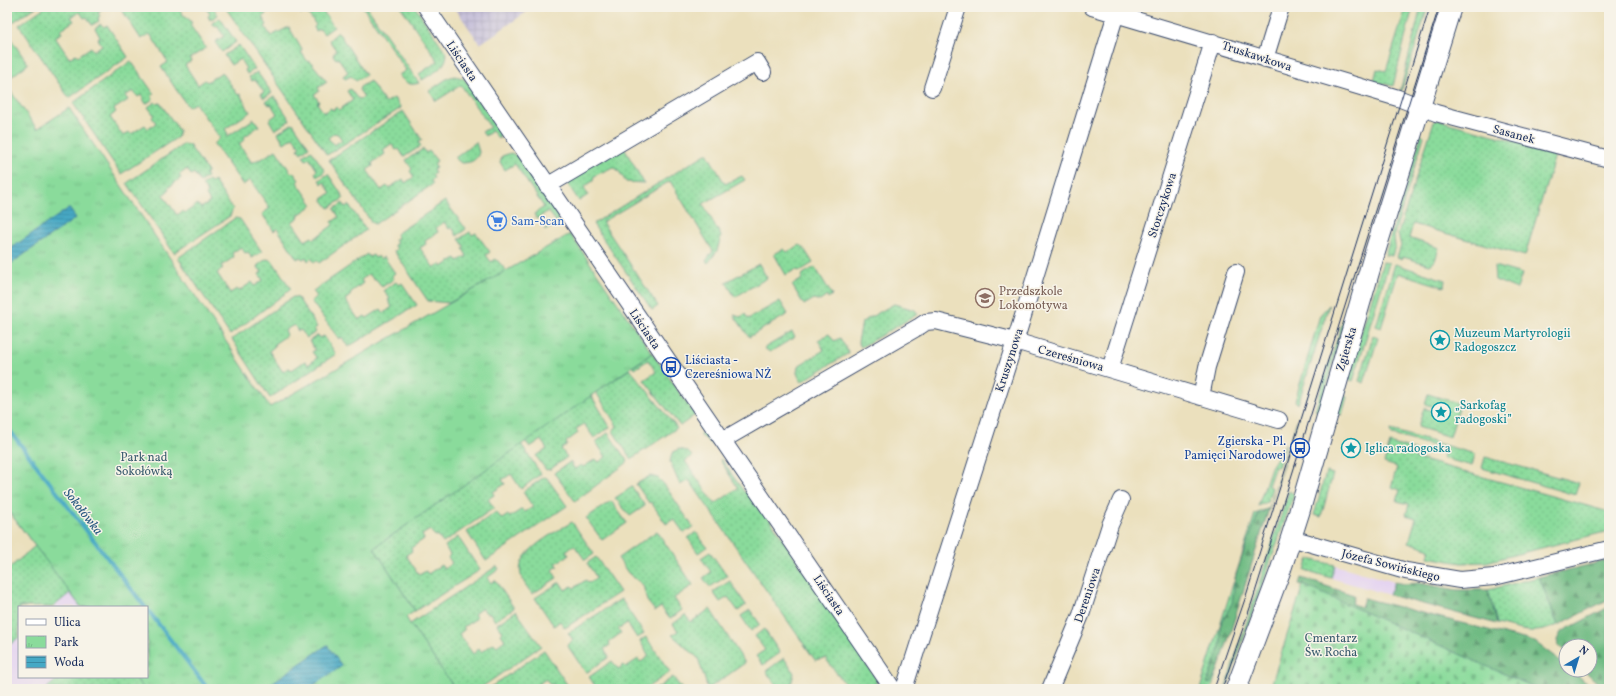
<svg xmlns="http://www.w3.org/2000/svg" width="1616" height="696" font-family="Vollkorn,serif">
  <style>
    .built { fill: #e4d3f1 }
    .industrial { fill: url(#industrial-grid) }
    .grass { fill: url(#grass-dots); stroke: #52857c; fill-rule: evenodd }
    .forest { fill: url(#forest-firs); stroke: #457570 }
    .cemetery { fill: url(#cemetery-stones); stroke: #52857c }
    .park { fill: url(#park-tufts); stroke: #52857c }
    .water { fill: url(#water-rules); stroke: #306c92 }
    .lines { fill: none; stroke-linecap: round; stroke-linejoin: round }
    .stream { stroke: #46a9c5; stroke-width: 4 }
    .minor-casing { stroke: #3a4a6c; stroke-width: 18 }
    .major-casing { stroke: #3a4a6c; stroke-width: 22 }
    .minor { stroke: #fff; stroke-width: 16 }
    .major { stroke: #fff; stroke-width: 20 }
    .tram { stroke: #1b2f5e; stroke-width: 1 }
    .labels { text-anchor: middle; stroke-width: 3; stroke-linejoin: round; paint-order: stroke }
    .street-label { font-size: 12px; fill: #1b2f5e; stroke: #f7f3e8 }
    .shop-label { font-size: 12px; fill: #366cbe; stroke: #f7f3e8; text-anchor: start }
    .education-label { font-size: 12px; fill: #785e54; stroke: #f7f3e8; text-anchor: start }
    .culture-label { font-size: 12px; fill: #0d838f; stroke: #f7f3e8; text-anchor: start }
    .transit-label { font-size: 12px; fill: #164399; stroke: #f7f3e8; text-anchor: start }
    .park-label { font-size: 12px; fill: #375a6d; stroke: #f7f3e8 }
    .water-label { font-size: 13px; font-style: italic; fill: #2a5a82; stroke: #f7f3e8 }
  </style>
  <defs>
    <pattern id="industrial-grid" width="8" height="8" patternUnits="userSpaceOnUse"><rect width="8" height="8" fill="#c6c0d9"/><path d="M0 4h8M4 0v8" fill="none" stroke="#aaa5bd"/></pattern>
    <pattern id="grass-dots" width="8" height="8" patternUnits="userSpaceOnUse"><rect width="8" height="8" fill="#8adb9b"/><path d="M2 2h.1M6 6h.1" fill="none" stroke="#76bc88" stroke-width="1.8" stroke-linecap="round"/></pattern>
    <pattern id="forest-firs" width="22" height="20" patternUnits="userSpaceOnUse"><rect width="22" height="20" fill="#6fbb83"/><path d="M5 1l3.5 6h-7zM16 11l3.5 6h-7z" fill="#5a986e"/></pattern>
    <pattern id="cemetery-stones" width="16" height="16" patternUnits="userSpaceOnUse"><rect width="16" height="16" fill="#8adb9b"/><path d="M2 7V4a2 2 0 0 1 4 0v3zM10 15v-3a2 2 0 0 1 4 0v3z" fill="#76bc88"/></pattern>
    <pattern id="park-tufts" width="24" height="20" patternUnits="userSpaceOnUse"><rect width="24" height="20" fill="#8adb9b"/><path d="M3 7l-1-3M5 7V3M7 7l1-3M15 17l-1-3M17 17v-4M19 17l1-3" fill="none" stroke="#76bc88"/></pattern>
    <pattern id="water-rules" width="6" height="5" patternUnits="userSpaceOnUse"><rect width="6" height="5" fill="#46a9c5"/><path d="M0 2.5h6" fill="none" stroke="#3a8aa3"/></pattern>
  </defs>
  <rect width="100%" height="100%" fill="#f7f3e8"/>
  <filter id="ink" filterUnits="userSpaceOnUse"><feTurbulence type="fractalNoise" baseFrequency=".025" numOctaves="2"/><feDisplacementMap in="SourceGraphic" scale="8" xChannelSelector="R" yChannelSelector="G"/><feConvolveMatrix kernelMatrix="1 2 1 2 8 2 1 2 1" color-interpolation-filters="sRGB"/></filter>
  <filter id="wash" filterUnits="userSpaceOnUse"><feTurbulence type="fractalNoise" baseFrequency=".012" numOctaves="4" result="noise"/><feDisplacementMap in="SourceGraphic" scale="16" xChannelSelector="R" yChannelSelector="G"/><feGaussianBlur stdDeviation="0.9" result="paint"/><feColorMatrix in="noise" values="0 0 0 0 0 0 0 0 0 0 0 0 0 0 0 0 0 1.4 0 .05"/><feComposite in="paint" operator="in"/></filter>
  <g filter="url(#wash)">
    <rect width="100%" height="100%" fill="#ebe0bd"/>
    <path class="built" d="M1335 565 1394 582 1389 595 1331 578Z
      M70 592 81 607H54Z
      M19 637V677H60L46 689H7V648Z"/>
    <path class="industrial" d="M450 7H534L480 44 457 11Z"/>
    <path class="grass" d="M7 7H36L10 24 7 19Z
      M45 7H99L101 11 98 13 100 16 98 18 99 21 92 25 87 17 84 18 80 12 71 17 74 21 60 30 62 33 55 37 69 58 76 54 78 56 91 47 94 51 102 45 98 39 100 37 95 28 101 24 104 27 107 25 128 57 69 98 19 25Z
      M120 7H178L184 16H186L192 23 190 25 206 48 190 58 191 61 185 65 198 85 205 80 207 82 222 72 238 95 240 94 250 112 225 129 228 134 226 135 228 136 254 119 259 126 244 137 245 139 239 144 252 163 259 159 260 160 276 150 291 173 293 172 299 180 297 182 313 205 298 215 299 217 292 222 305 241 312 237 314 239 333 225 332 222 339 217 334 209 343 203 345 207 349 205 366 230 319 263 317 260 314 262 311 258 308 261 306 257 303 259 300 257 297 259 277 228 274 231 262 214 270 208 250 180 243 185 214 144 220 138 195 103 188 107 161 67 168 62 150 34 141 39Z
      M205 7H213L218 15 210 20 208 16 210 14Z
      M225 7H269L270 8 265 12 266 14 262 17 267 25 265 27 271 36 289 27 302 50 301 52 308 62 310 61 327 82 318 88 319 91 314 94 319 102 317 103 324 113 331 108 332 110 337 107 339 110 353 100 347 91 350 89 357 98 360 99 364 97 359 90 360 87 370 81 385 103 394 98 401 108 327 155ZM334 133 338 134 342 140 334 145 328 138Z
      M303 7H320L334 27 324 34 320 29 316 31 314 27 316 25 306 11 301 14 298 11Z
      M363 7H367L419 83C410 86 404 83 399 75L406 70Z
      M401 7H415L447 54C446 68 433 73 422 80L419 74 438 61Z
      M1406 7H1413L1393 86 1374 81 1377 69 1386 71Z
      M1421 7H1428L1401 92H1400Z
      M220 18 236 42 222 52 215 42 224 36 217 26 215 27 212 23Z
      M338 32 366 75 356 81 351 76 345 79 343 76 348 72 338 58 336 59 333 55 336 50 329 40Z
      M239 45 255 69 247 74 245 70 246 69 240 59 231 65 224 55Z
      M131 61 154 94 152 96 153 99 146 104 141 95 138 97 133 91 125 96 128 100 114 109 116 112 110 117 123 136 129 132 131 134 145 125 148 129 156 123 152 117 154 115 148 107 155 102 157 104 160 103 179 130 178 137 121 174 73 103Z
      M257 72 272 93 264 98 261 94 264 92 255 80 252 81 249 77Z
      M454 76 463 78 467 82 500 132 499 139 492 131 485 136 482 132 490 127 461 85 436 101 429 91 448 78Z
      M274 96 290 120 275 130 269 120 277 114 271 104 269 105 266 101Z
      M403 111 422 140 418 142 421 146 404 157 399 149 396 150 391 144 383 150 385 154 372 163 373 166 367 170 381 190 387 186 389 188 403 179 405 183 414 177 410 171 412 169 406 160 423 149 426 153 429 151 437 161 434 164 436 167 433 169 435 173 432 175 434 178 431 181 433 184 375 224 372 223 329 160Z
      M1438 120 1556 152 1525 256 1413 224 1409 238 1439 248 1435 261 1430 265 1403 257 1402 259 1397 257 1401 246 1398 234 1434 121Z
      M293 123 309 147 301 153 298 149 300 147 293 137 284 143 278 133Z
      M1421 135 1424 136 1394 235 1395 246 1392 256 1385 255Z
      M476 142 479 152C477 161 470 163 461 163L455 158Z
      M184 144 189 145 208 172 205 174 207 177 200 182 194 173 191 175 187 169 179 175 181 178 168 188 169 190 163 195 177 215 183 211 185 213 198 204 201 208 210 202 206 195 208 193 202 185 209 180 211 183 214 181 233 209 230 216 174 253 127 183Z
      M623 146 644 183 626 182 618 170 613 167 594 176 593 181 584 187 588 195 579 201 565 180Z
      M311 150 325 171 317 177 315 172 317 170 309 158 306 160 303 156Z
      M511 153 517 156 559 217 558 222 547 230 544 229 556 221 548 211 537 219 534 214 544 207 515 164 505 170 500 162 502 156Z
      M707 153 725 184 742 176 745 180 703 204 721 236 717 251 708 263 706 261 713 251 670 181 602 222 658 306 652 310 593 224Z
      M328 174 344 198 329 208 322 199 331 193 324 182 322 184 319 180Z
      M445 201 466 229 457 236 452 227 449 229 444 222 436 228 438 232 425 241 426 244 420 248 434 268 440 264 442 267 456 258 458 261 467 256 463 249 465 247 459 239 470 232 472 235 476 233 490 252 486 255 491 262 496 259 507 271 449 303 428 301 394 251 397 249 394 245 397 243 395 240 398 238 396 234Z
      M235 218 240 219 262 252 252 258 248 252 245 253 241 247 232 253 234 257 221 266 223 268 217 273 230 293 237 289 239 291 252 282 255 286 263 280 259 274 262 272 257 266 266 259 272 260 291 289 230 335 178 258Z
      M800 245 803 247 813 263 800 271 795 270 786 275 774 254 784 249 787 252Z
      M367 254 369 257 373 255 375 258 378 256 381 259 384 257 395 273 392 276 394 279 382 287 376 279 374 280 369 274 361 280 363 283 350 293 351 295 345 300 359 320 365 316 367 318 381 309 384 313 392 307 388 300 390 299 384 290 396 282 399 285 402 283 417 305 348 347 342 337 339 339 311 301 317 297 313 291Z
      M1383 262 1389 263 1353 381 1347 379Z
      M759 264 767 278 735 297 726 282Z
      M1395 264 1445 280 1444 287 1398 273 1381 328 1376 326Z
      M1494 266 1522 274 1517 289 1495 280Z
      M815 267 832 295 828 298 827 296 820 301 814 299 804 305 792 285 801 280 803 274Z
      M1355 281 1320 411 1315 410Z
      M293 297 298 298 317 327 314 329 316 332 307 338 301 330 298 331 294 325 285 330 287 335 274 344 275 346 269 351 283 372 289 368 292 370 305 361 308 365 317 358 312 352 315 350 309 341 318 335 320 338 324 336 336 354 270 398 232 339Z
      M780 301 788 314 749 337 734 315 740 317 745 314 748 319Z
      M894 304 915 310 918 314 861 347 858 342 862 322Z
      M1329 305 1298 404 1295 401 1320 315Z
      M792 332 795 337 770 352 764 348Z
      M829 334 834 341 840 338 849 353 801 382 797 373 798 366 824 350 818 340Z
      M1373 336 1378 338 1364 383 1359 381Z
      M652 353 695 415 680 426 644 380 656 372 648 360 635 369 633 367Z
      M630 369 677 428 631 459 613 431 617 426 596 392Z
      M1428 394 1460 404 1450 437 1418 427 1424 408 1442 414 1443 410 1425 404Z
      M591 395 610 427 594 438 584 424 576 429 578 433 566 442 567 445 561 449 567 457 551 469 546 470 536 456 547 449 541 440 530 447 525 441Z
      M1342 395 1347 397 1342 415 1336 413Z
      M1298 417 1218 670 1211 689H1200L1255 514 1269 508Z
      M1391 430 1475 454 1472 466 1443 458 1445 449 1392 435 1390 433Z
      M704 432 710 434 723 452 700 435Z
      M608 433 628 462 575 501 554 473 570 462 575 469 581 465 583 467 596 459 599 462 606 457 596 442Z
      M1286 443 1278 467 1275 466 1268 486 1272 488 1267 502 1258 506 1271 467Z
      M1390 443 1416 451 1415 458 1609 512V531L1486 562 1461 563 1428 557 1430 549 1409 542 1416 518 1406 515 1409 504 1397 501 1400 490 1391 487 1397 467 1384 463Z
      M521 444 541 474 521 489 511 474 502 480 505 484 493 492 494 495 488 499 494 508 443 543 437 535 435 536 430 530 422 535 424 539 411 548 412 551 406 555 419 575 426 571 428 574 441 565 444 569 452 563 448 557 450 555 445 546 458 537 480 570 415 611 374 548Z
      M679 449 687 451 692 456 685 461 715 504 738 488 720 460 721 459 745 493 750 490 877 680 875 688 849 689 825 658 815 660 689 480 680 485 670 462 672 453Z
      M1485 457 1579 483 1575 495 1482 468Z
      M1326 472 1333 474 1321 517 1314 515Z
      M650 476 658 478 664 484 693 527 684 533 674 519 666 524 651 502 649 503 636 484Z
      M544 477 547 478 567 506 486 561 467 532 496 512 502 519 508 515 510 517 522 509 525 512 533 507 523 492Z
      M7 481 90 607H81L70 593 53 607H19V637L7 647V570L35 546 7 509Z
      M632 487 645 506 630 516 615 498Z
      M1289 491 1294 494 1226 689H1225Z
      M611 501 627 523 602 540 586 518Z
      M572 522 594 554 585 560 574 545 566 551 569 555 556 563 558 566 552 570 557 578 532 594C529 589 524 584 522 578 511 553 555 533 572 522Z
      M657 531 693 585 674 598 682 610 670 619 661 607 655 611 647 601 643 585 628 573 618 558Z
      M696 532 707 547 698 553 688 538Z
      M710 552 727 576 710 587 703 578 711 572 701 558Z
      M596 557 620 592 565 628 560 621 554 626 535 598 560 582 565 590 572 586 574 588 586 580 589 583 597 578 587 563Z
      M1309 559 1335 565 1331 578 1305 570Z
      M497 566 499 569 487 578 491 583 495 580 514 608 495 621 490 613 487 614 482 608 474 614 477 618 463 627 465 629 459 634 473 654 479 649 481 652 494 643 497 646 505 640 501 634 503 632 497 624 516 611 541 646 479 689H455L410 624Z
      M1539 577 1558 625C1533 636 1522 630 1497 624L1488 590Z
      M730 581 746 605 738 611 728 597 720 602 713 592Z
      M621 599 644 634 637 638 627 623 618 629 621 633 609 642 610 645 604 649 609 657 586 673 567 645 573 640 568 633Z
      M710 609 745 663 708 689 698 658 672 635 678 631 673 624 685 615 691 622Z
      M750 610 760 624 751 631 741 616Z
      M764 629 780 653 763 665 756 656 765 650 755 636Z
      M646 637 670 672 645 689H597L589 677 612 661 618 669 624 665 626 667 638 659 641 662 649 656 640 641Z
      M544 650 568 686 563 689H556L553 684 550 685 546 679 537 685 539 689H488Z
      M784 658 794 673 790 689H777L778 688 766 671Z
      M60 677H143L152 689H46Z
      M673 677 682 689H656Z"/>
    <path class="forest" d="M1269 508 1225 650 1218 670 1210 684 1207 683 1221 643 1220 626 1232 603 1236 574 1243 554 1258 515Z
      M1609 560V599L1558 625 1539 577Z
      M1301 578 1354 595 1352 604 1361 607 1364 598 1535 642 1566 665V670H1572L1593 689H1538L1299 584Z
      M1394 582 1405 584 1418 583 1457 590H1488L1497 624 1389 595Z
      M1609 607V689H1604L1584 670H1590V646H1566V653L1558 645 1557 640 1561 632Z"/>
    <path class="cemetery" d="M1303 585 1538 689H1270Z"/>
    <path class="park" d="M7 33 28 64 7 80Z
      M7 86 37 129 69 108 270 407 570 234 652 353 374 548 415 611 406 617 410 624 455 689H144L135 677H147V607H81L7 509Z"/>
    <path class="water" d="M69 208 76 218 12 263 7 256V251Z
      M327 645 342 666 308 689H263Z"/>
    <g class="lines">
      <path class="stream" d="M7 427 145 607
        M147 609 208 689"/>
    </g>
  </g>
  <g filter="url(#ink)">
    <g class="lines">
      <g class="minor-casing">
        <path id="minor" d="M426 7 893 689
          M1092 7 1398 98 1436 113 1609 159
          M1265 59 1281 7
          M932 88 958 7
          M547 186 757 62 763 72
          M1110 369 1213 42
          M1201 397 1207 367 1236 272
          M723 440 920 326 926 322 936 321 1015 341 1279 420
          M1291 538 1406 571 1460 580 1494 577 1609 549
          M904 689 1019 329 1118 7
          M1050 689 1081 615 1110 525 1121 500"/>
      </g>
      <g class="major-casing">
        <path id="major" d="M1236 689 1281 569 1299 513 1374 255 1451 7"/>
      </g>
      <use href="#minor" class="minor"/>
      <use href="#major" class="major"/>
      <path class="tram" d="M1214 689 1245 599 1430 7
        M1222 689 1252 602 1439 7"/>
    </g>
  </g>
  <defs>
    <g id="supermarket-ring" transform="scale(1)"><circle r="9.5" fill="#f7f3e8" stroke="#3f7fe0" stroke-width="1.5"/><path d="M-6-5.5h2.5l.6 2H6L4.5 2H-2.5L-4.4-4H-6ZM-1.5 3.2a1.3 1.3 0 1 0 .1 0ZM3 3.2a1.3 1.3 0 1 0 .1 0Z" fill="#3f7fe0"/></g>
    <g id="school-ring" transform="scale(1)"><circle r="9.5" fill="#f7f3e8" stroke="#8d6e63" stroke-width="1.5"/><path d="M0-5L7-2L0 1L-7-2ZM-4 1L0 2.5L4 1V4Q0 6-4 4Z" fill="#8d6e63"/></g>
    <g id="sight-ring" transform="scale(1)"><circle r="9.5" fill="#f7f3e8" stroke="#0f9aa8" stroke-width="1.5"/><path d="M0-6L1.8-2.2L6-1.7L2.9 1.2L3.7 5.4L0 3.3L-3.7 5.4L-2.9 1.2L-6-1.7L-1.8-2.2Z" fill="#0f9aa8"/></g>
    <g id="bus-ring" transform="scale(1)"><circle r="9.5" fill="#f7f3e8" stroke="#1a4fb4" stroke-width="1.5"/><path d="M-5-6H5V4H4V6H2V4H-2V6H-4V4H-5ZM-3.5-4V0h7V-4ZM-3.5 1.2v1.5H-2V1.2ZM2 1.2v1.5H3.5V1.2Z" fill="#1a4fb4"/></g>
  </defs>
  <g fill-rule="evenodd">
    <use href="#supermarket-ring" x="497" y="221"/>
    <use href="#school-ring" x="985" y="298"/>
    <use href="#sight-ring" x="1440" y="340"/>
    <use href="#bus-ring" x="671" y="367"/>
    <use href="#sight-ring" x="1441" y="412"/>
    <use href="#bus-ring" x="1300" y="448"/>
    <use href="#sight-ring" x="1351" y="448"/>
  </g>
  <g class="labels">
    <g class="street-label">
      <text transform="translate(1257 56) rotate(18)" y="4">Truskawkowa</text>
      <text transform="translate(462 61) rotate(56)" y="4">Liściasta</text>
      <text transform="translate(1514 134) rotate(15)" y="4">Sasanek</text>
      <text transform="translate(1162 205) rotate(-72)" y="4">Storczykowa</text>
      <text transform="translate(645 329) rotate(56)" y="4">Liściasta</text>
      <text transform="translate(1346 349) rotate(-73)" y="4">Zgierska</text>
      <text transform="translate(1071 358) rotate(16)" y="4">Czereśniowa</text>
      <text transform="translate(1009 360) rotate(-72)" y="4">Kruszynowa</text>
      <text transform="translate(1391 565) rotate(14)" y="4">Józefa Sowińskiego</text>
      <text transform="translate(829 595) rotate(56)" y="4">Liściasta</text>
      <text transform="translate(1087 595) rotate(-71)" y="4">Dereniowa</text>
    </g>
    <g class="shop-label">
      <text x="511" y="225">Sam-Scan</text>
    </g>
    <g class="education-label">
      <text x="999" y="295">Przedszkole<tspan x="999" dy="14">Lokomotywa</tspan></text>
    </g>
    <g class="culture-label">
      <text x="1454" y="337">Muzeum Martyrologii<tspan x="1454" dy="14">Radogoszcz</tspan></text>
      <text x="1455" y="409">„Sarkofag<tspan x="1455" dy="14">radogoski”</tspan></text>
      <text x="1365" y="452">Iglica radogoska</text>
    </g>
    <g class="transit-label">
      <text x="685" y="364">Liściasta -<tspan x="685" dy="14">Czereśniowa NŻ</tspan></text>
      <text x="1286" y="445" text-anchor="end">Zgierska - Pl.<tspan x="1286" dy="14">Pamięci Narodowej</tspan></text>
    </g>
    <g class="park-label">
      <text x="144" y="461">Park nad<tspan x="144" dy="14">Sokołówką</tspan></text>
      <text x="1331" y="642">Cmentarz<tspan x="1331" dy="14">Św. Rocha</tspan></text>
    </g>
    <g class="water-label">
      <text transform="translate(84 511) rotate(52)" y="5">Sokołówka</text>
    </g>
  </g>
  <rect width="1616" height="696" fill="none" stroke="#f7f3e8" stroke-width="24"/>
  <rect x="18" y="606" width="130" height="72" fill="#f7f3e8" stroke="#9fa5b1"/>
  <rect x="26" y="619" width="20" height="6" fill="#ffffff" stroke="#9fa5b1"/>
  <text x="54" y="626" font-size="12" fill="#1b2f5e">Ulica</text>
  <rect x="26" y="636" width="20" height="12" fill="url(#park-tufts)" stroke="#9fa5b1"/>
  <text x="54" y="646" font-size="12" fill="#1b2f5e">Park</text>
  <rect x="26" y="656" width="20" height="12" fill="url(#water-rules)" stroke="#9fa5b1"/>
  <text x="54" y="666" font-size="12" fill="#1b2f5e">Woda</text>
  <g transform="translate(1578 658) rotate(38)"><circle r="19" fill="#f7f3e8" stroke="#9fa5b1"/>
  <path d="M0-3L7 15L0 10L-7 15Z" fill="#1f6fb2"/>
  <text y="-6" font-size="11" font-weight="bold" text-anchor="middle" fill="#1b2f5e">N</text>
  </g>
</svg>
